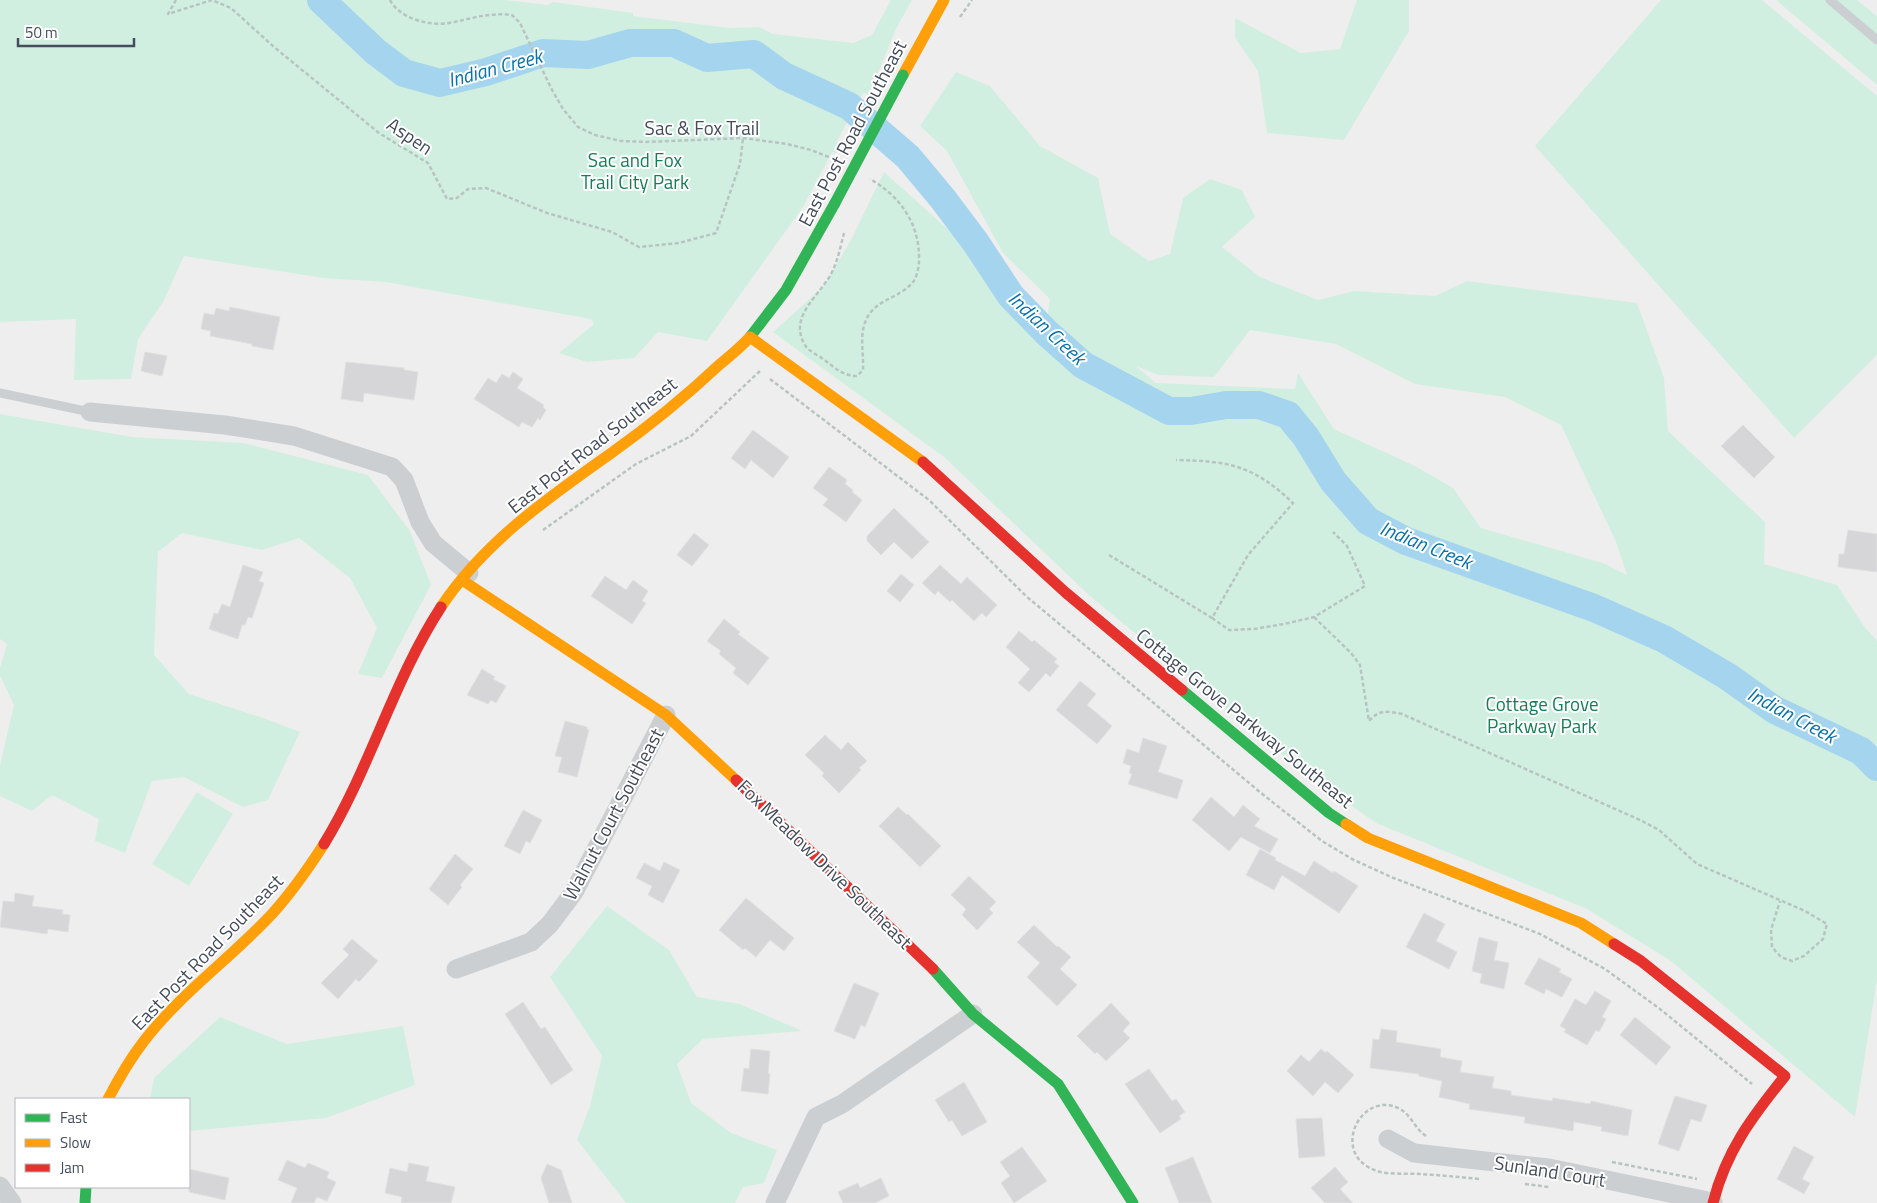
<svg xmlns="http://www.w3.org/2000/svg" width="1877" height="1203" font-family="'Titillium Web',sans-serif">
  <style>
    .green { fill: #d1efe1; fill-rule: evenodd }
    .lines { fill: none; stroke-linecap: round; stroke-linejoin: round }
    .river { stroke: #a5d4ee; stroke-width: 28 }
    .building { fill: #d6d6d9; stroke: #e0e0e1 }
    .path { stroke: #b8c4c2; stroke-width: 2.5; stroke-dasharray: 4 2.5; stroke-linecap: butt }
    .lane { stroke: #cccfd2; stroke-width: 9 }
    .street { stroke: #cccfd2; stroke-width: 19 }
    .fast { stroke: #30b455; stroke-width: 11 }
    .slow { stroke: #ff9f0a; stroke-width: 11 }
    .jam { stroke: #e5322d; stroke-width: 11 }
    .fast-bridge { stroke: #30b455; stroke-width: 11 }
    .labels { text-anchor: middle; stroke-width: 4; stroke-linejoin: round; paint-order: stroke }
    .street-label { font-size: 19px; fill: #454d5b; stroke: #fff }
    .park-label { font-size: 19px; fill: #147e58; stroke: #fff }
    .water-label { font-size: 20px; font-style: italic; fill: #0872ab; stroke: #fff }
  </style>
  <rect width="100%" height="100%" fill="#efeeee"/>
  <path class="green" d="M0 0H505L548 5 553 2 633 13V16L730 28 759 27 773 34 853 43 872 35 891 0H912L896 29 869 95 863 93 836 143 840 146 836 153 832 152 803 207 707 341 658 332 634 358 587 362 559 353 594 324 591 319 386 282 323 278 184 256 163 302 138 339 131 379 74 380 76 319 0 322Z
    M1357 0H1409V31L1344 140 1267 133 1258 71 1235 38V18L1301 53 1340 49Z
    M1661 0H1762L1877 96V355L1794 438 1535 146Z
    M1776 0H1857L1877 16V85Z
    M956 72 990 86 1040 146 1098 178 1110 234 1149 261 1170 254 1183 198 1210 179 1242 190 1255 217 1222 247 1260 277 1318 300 1354 291 1435 296 1467 281 1637 303 1664 378 1668 431 1765 522 1764 564 1837 585 1864 626 1877 641V980L1855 1117 1671 961 1587 909 1376 823 1298 768 1090 596 944 457 773 332 823 287 851 240 884 172 1047 318 1050 299 1003 253 947 151 920 126ZM1250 330 1336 344 1415 384 1505 397 1561 425 1616 542 1627 575 1603 563 1481 528 1453 488 1415 466 1334 429 1298 373 1295 389 1156 383 1136 366 1158 375 1214 377Z
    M0 414 132 437 243 443 368 475 410 531 431 585 382 678 358 674 377 628 350 578 299 538 262 550 182 533 158 552 154 655 189 694 266 719 300 732 268 800 243 807 184 777 152 781 125 853 95 841 99 819 52 795 32 811 0 796V765L14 705 0 676V668L7 644 0 639Z
    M197 792 233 814 189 886 152 864Z
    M607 906 669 950 697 997 740 1004 802 1031 703 1039 677 1064 691 1103 731 1133 777 1150 764 1183 743 1187 735 1203H626L577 1140 590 1106 602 1056 550 977Z
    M220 1017 287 1044 403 1026 415 1085 326 1118 189 1131V1099H150L154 1078Z"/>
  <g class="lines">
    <path class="river" d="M321 0 376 52 404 73 440 83 486 72 543 53 588 55 630 43H674L707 58 754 54 784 76 849 106 908 157 943 199 976 243 1011 296 1047 333 1083 365 1169 411H1191L1226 405H1259L1288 415 1306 437 1333 481 1368 521 1406 541 1594 608 1664 639 1727 676 1775 710 1861 751 1877 767"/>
  </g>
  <path class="building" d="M230 307 280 317 273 350 252 346V344L210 336 211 331 201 329 204 313 214 315 216 308 229 311Z
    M145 352 167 356 162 376 141 371Z
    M346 362 404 368V370L418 372 414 400 364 393 363 402 341 399Z
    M513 372 523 379 517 388 544 405 543 407 546 410 540 420 538 418 532 427 522 422 519 427 474 399 488 378 496 383 502 374 509 378Z
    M1743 425 1775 457 1754 478 1721 446Z
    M753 430 789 457 773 478 751 460 745 469 731 458Z
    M829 467 847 480 845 484 853 490 852 492 862 500 846 522 823 505 828 499 813 488Z
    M894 508 929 542 912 559 894 542 881 555 867 541V536Z
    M1848 530 1877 534V572L1838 567 1839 554H1844Z
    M694 533 709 545 692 566 677 555Z
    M243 565 263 572 259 581 264 583 252 618 248 617 245 625H242L238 639 209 629 214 613 218 614 222 604 230 607Z
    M940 565 961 584 967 577 997 605 986 617 982 613 974 621 952 600 950 602 938 591 935 595 922 583Z
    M901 574 914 585 900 602 887 591Z
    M605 576 626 590 633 580 648 591 642 601 646 603 632 624 591 596Z
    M724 619 740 632 738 634 769 658 748 685 733 673 736 668 719 654 721 651 707 641Z
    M1019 631 1032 642 1034 640 1057 659 1054 662 1059 666 1050 677 1046 673 1029 692 1018 683 1030 669 1006 647Z
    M482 669 495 677 493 679 506 686 496 703 491 700 488 704 467 695Z
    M1080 681 1096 694 1087 705 1112 726 1097 744 1056 710Z
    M565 721 587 727V729L589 730 577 777 558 772 562 757 555 756Z
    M825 735 841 750 848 742 867 761 859 768 861 770 839 793 822 776 824 773 805 755Z
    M1143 738 1167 746 1158 772 1183 780 1177 799 1128 784 1132 774 1129 773 1131 766 1123 763 1127 749 1139 753Z
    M1211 797 1234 817 1243 805 1260 819 1254 826 1278 839 1270 853 1241 837 1229 851 1192 820Z
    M898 807 907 815 908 814 941 846 920 867 879 826Z
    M523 810 542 820 530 843 526 841 520 854 504 846Z
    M1260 849 1276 858 1275 860 1305 876 1314 861 1333 873 1334 871 1358 886 1339 913 1282 875 1274 890 1246 875Z
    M455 854 473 869 460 885 462 887 448 905 429 889Z
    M664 862 680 870 663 903 648 895 652 886 636 878 644 863 660 871Z
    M969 876 996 902 989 909 993 913 977 930 962 915 966 909 951 895Z
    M15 893 34 896 32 906 63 910 62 914 70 915 68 932 48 929 47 934 0 927 3 901 14 902Z
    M746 898 794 938 784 951 770 940 756 957 745 948 743 950 719 930Z
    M1424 913 1445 924 1436 941 1457 952 1449 969 1406 947Z
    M1034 925 1057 947 1058 946 1071 957 1060 969 1077 985 1057 1006 1027 977 1040 963 1017 942Z
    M1479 937 1498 942 1494 960 1509 963 1504 989 1480 983 1482 974 1472 971Z
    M352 939 378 961 359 982 356 979 338 999 321 983 349 955 343 949Z
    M1539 958 1561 969 1559 972 1572 979 1562 997 1546 989 1544 994 1524 984Z
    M854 983 879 993 865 1027 861 1025 855 1039 834 1031Z
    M1595 991 1611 1001 1602 1017 1606 1019 1599 1032 1596 1030 1587 1045 1564 1032 1566 1029 1560 1026 1575 999 1586 1005Z
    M523 1002 541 1029 545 1027 573 1070 551 1085 505 1014Z
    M1111 1003 1130 1023 1123 1031 1130 1038 1106 1061 1097 1052 1095 1054 1077 1036Z
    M1635 1017 1671 1047 1656 1065 1620 1035Z
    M1381 1029 1397 1031 1396 1042 1441 1049 1440 1057 1462 1061 1460 1072 1494 1077 1492 1088 1511 1091V1095L1552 1101 1553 1098 1590 1104 1591 1101 1632 1110 1628 1136 1601 1131 1602 1127 1574 1122 1573 1131 1524 1123 1525 1117 1469 1109 1470 1104 1439 1097 1442 1081 1419 1076V1074L1370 1068 1373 1039 1379 1040Z
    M751 1049 770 1051 768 1073 770 1074 768 1094 741 1091 744 1068 749 1069Z
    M1321 1049 1326 1053 1327 1051 1354 1075 1338 1093 1325 1082 1313 1096 1287 1071 1301 1055 1309 1062Z
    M1149 1069 1172 1101 1176 1099 1185 1112 1179 1116 1181 1119 1160 1133 1125 1084Z
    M964 1082 987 1122 962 1136 952 1120 949 1122 935 1100Z
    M1675 1096 1707 1105 1701 1122 1691 1119 1679 1151 1658 1144Z
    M1322 1118 1325 1156 1299 1158 1296 1119Z
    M1794 1146 1814 1157 1802 1179 1810 1183 1804 1194 1777 1179Z
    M1022 1147 1047 1181 1014 1203 1001 1183 1010 1176 1000 1162Z
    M1193 1157 1212 1203H1179L1165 1168Z
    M287 1160 305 1168 308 1163 329 1172 327 1178 336 1182 327 1201 317 1197 314 1203H291L297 1188 278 1180Z
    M409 1163 429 1167 426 1181 455 1187 451 1203H401L402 1197 385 1193 390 1168 407 1172Z
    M547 1164 561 1170 572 1203H549L541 1178Z
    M1335 1167 1348 1182 1340 1189 1353 1203H1325L1311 1188Z
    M189 1169 229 1178 225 1200 189 1192Z
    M881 1178 889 1196 875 1203H843L838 1192 858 1183 860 1188Z"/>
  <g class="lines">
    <path class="path" d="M176 0 168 14 212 0 231 8 274 47 379 133 428 163 447 199 457 198 468 189 486 188 547 213 612 232 639 247 679 243 716 233 740 164 743 138
      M390 0C400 19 429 26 449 23 471 19 489 12 512 15L520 23 551 88 563 109 578 127 595 135 621 141 646 142 743 138 787 144 811 150 834 159
      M960 17 972 0
      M844 233C841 245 838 259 833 270 822 295 787 315 805 345 808 351 818 355 823 359 834 367 843 376 857 376L863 370C864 354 859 335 866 320 875 299 899 299 913 282 917 277 919 267 919 260 920 224 900 196 870 179
      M770 379 929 500 1026 596 1261 793 1322 841 1352 859 1391 877 1540 934 1605 969 1660 1009 1752 1084
      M543 530 636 464 691 436 761 370
      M1109 555 1212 618 1248 555 1293 503C1253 465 1229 461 1176 460
      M1314 617 1351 653 1360 665 1369 721C1380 709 1386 711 1402 714L1640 820 1659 830 1697 864 1805 911 1827 924 1823 939 1804 956 1792 961 1781 957 1772 947 1771 930 1780 901
      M1212 618 1229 630 1254 629 1284 624 1314 617 1365 586 1347 546 1333 532
      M1426 1136C1415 1129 1412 1116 1400 1109 1361 1088 1328 1155 1377 1171 1389 1175 1406 1173 1419 1174 1439 1175 1459 1177 1480 1179
      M1612 1162 1697 1179
      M1525 1184 1549 1187"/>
    <path class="lane" d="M1830 0 1877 40
      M0 393 90 412"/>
    <path class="street" d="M90 412 225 425 294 436 392 467 404 480 420 522 433 543 469 573
      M456 969 531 942 550 924 574 892 666 715
      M1388 1139 1414 1153 1549 1168 1713 1202
      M0 1186 12 1203
      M775 1203 816 1117 842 1104 973 1014"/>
    <path class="fast" d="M750 337 786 290 835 203
      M1182 690 1329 813 1346 824
      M933 969 973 1014 1058 1084 1133 1203
      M85 1203 86 1187"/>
    <path class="slow" d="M903 75 944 0
      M750 337 923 462
      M462 580 666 715 736 780
      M441 607C484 542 548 498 610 454 648 427 685 397 719 365 730 356 741 347 750 337
      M1346 824 1368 838 1581 923 1614 944
      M108 1099C119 1078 130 1059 144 1041 181 993 231 958 272 914 291 893 308 869 324 844"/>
    <path class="jam" d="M923 462 1065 592 1182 690
      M736 780 933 969
      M324 844C370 769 393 681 441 607
      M1614 944 1641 961 1785 1076C1752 1117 1726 1151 1713 1203"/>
    <path class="fast-bridge" d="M835 203 903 75"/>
  </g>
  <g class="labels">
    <g class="street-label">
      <text x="702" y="135">Sac &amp; Fox Trail</text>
      <text transform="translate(852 133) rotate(-62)" y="7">East Post Road Southeast</text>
      <text transform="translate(410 136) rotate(34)" y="7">Aspen</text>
      <text transform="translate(592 445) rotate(-38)" y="7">East Post Road Southeast</text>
      <text transform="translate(1245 718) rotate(39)" y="7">Cottage Grove Parkway Southeast</text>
      <text transform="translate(613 814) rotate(-62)" y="7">Walnut Court Southeast</text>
      <text transform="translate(825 864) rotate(44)" y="7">Fox Meadow Drive Southeast</text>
      <text transform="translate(207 952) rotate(-46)" y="7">East Post Road Southeast</text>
      <text transform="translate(1550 1171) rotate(9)" y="7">Sunland Court</text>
    </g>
    <g class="park-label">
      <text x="635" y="167">Sac and Fox<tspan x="635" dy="22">Trail City Park</tspan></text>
      <text x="1542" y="711">Cottage Grove<tspan x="1542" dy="22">Parkway Park</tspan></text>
    </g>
    <g class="water-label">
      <text transform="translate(495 68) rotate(-15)" y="7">Indian Creek</text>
      <text transform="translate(1047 328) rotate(43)" y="7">Indian Creek</text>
      <text transform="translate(1426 545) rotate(22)" y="7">Indian Creek</text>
      <text transform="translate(1792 715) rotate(28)" y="7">Indian Creek</text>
    </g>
  </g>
  <rect x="15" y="1098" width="175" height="90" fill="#ffffff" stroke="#b5b8bd"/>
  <rect x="25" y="1114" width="25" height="8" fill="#30b455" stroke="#b5b8bd"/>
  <text x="60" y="1123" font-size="15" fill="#454d5b">Fast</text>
  <rect x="25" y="1139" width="25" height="8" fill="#ff9f0a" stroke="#b5b8bd"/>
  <text x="60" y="1148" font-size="15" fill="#454d5b">Slow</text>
  <rect x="25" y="1164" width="25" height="8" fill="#e5322d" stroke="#b5b8bd"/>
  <text x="60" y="1173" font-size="15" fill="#454d5b">Jam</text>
  <path d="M18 38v8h116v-8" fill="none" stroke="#454d5b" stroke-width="2.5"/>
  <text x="25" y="38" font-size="15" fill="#454d5b" stroke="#ffffff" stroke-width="4" paint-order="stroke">50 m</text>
</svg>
